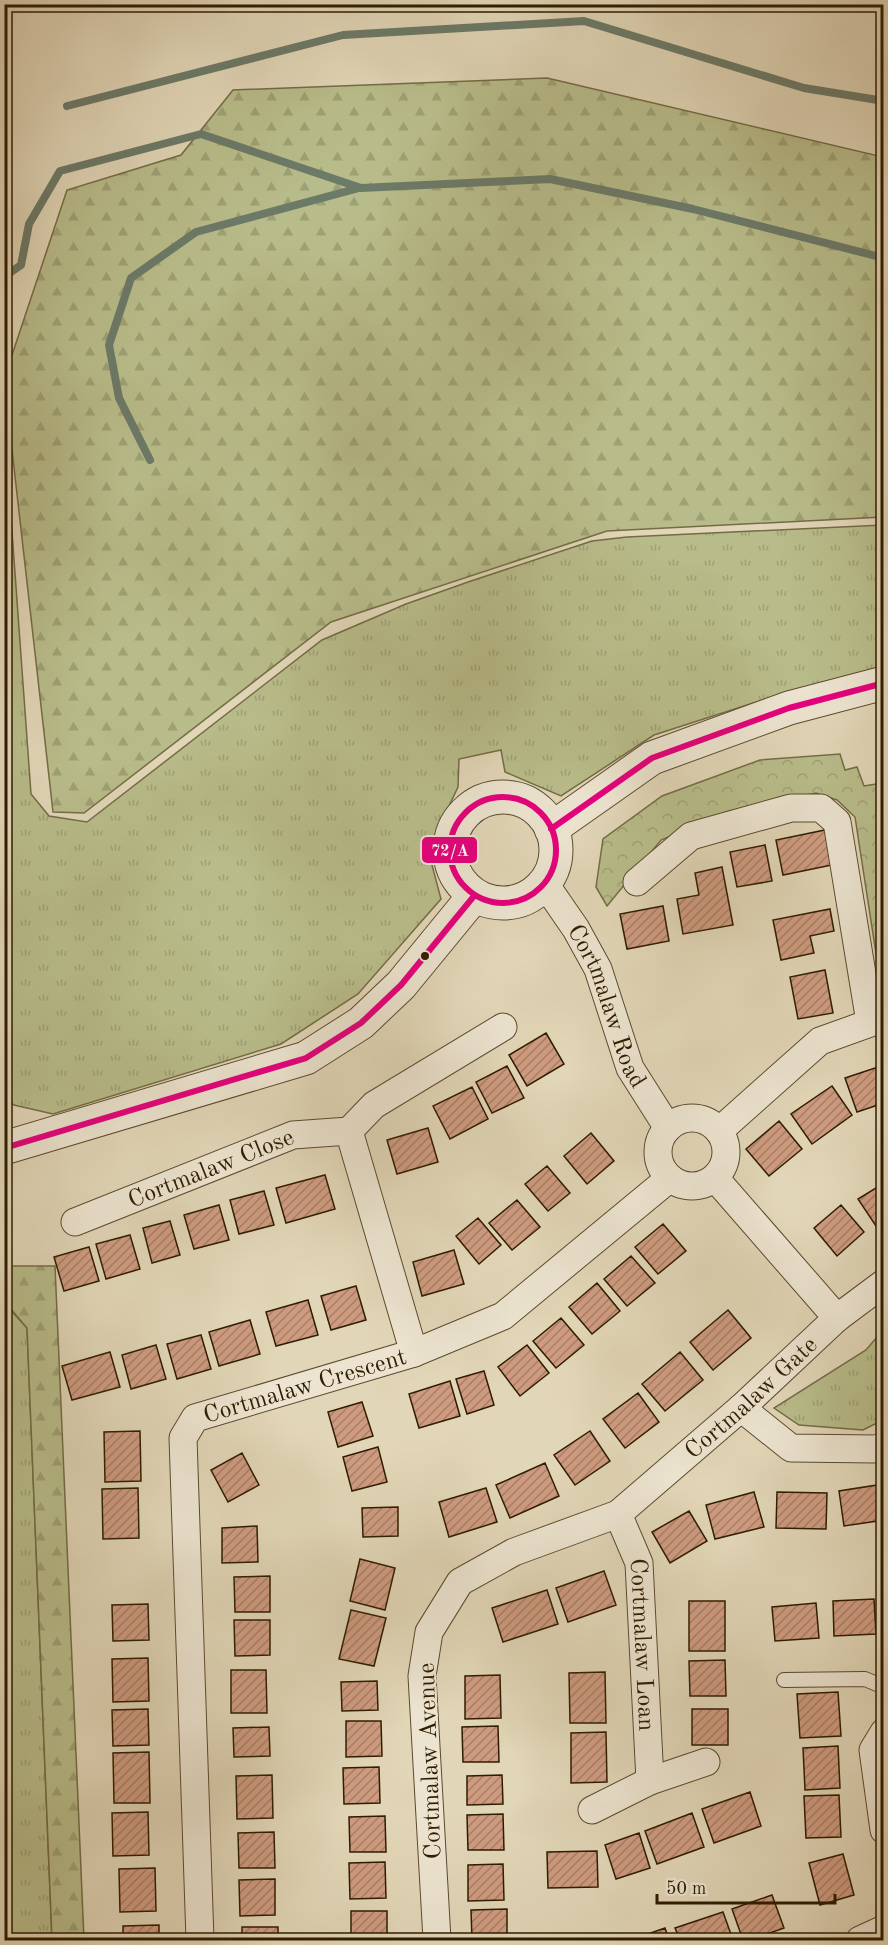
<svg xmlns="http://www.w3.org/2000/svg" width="888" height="1945" font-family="'Old Standard TT',serif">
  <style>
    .grass { fill: url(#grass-tufts); stroke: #746c46; stroke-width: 1.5 }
    .forest { fill: url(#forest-firs); stroke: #746c46; stroke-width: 1.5 }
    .park { fill: url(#park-crowns); stroke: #746c46; stroke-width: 1.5 }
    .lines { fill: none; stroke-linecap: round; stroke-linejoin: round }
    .stream { stroke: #6c7a68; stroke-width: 8 }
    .building { fill: url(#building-hatch); stroke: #2f1c01; stroke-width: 1.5 }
    .service-casing { stroke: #5c4a2e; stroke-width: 16 }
    .minor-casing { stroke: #5c4a2e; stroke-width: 29 }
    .tertiary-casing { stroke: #5c4a2e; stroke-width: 35 }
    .service { stroke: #ece4d0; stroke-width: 14 }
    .minor { stroke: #ece4d0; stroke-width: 27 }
    .tertiary { stroke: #ece4d0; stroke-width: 33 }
    .bus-1-casing { stroke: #ece4d0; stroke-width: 10 }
    .bus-1 { stroke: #e5007d; stroke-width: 6 }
    .bus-dot { fill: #2f1c01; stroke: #ece4d0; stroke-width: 2 }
    .labels { text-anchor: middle; stroke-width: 4.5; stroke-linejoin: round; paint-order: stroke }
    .street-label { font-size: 24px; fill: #2f1c01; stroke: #ece4d0 }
    .line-badge { stroke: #ece4d0; stroke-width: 2 }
    .badge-label { font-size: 16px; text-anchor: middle; font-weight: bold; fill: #fff }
  </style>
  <defs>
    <pattern id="grass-tufts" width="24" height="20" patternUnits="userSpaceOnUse" patternTransform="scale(1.5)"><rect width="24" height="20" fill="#b8bc8a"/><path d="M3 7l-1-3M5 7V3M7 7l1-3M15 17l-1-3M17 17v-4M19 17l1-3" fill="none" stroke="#9ea175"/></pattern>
    <pattern id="forest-firs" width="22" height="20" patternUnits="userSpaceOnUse" patternTransform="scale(1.5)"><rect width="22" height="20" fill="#b8bc8a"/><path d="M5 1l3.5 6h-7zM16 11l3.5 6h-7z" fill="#9ea175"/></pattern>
    <pattern id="park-crowns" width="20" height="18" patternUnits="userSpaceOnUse" patternTransform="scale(1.5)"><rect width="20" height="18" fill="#b8bc8a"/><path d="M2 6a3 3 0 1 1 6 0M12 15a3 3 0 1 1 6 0" fill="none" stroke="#9ea175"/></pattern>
    <pattern id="building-hatch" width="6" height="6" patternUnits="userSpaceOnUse" patternTransform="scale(1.5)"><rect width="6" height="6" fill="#ce9b80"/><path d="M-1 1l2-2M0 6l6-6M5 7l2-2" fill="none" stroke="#a87e66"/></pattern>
  </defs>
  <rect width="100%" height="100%" fill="#e1d6b7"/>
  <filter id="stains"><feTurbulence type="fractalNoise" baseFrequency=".00333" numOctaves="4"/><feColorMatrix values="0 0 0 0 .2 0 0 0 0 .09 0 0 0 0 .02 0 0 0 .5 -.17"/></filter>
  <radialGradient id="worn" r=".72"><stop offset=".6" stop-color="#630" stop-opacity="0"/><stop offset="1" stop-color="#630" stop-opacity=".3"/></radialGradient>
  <path class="grass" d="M4 421 31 794 49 816 87 822 322 640 406 604 471 581 592 541 627 537 883 525V671L772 697 654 735 561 796 505 772 501 750 459 759 458 787 428 850 441 899 358 994 281 1044 53 1114 14 1105 4 1097Z
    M4 1303 27 1328 52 1940H5Z
    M883 1330V1420L863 1430 799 1425 774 1408 866 1350Z"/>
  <path class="forest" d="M547 78 883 157V517L607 531 331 622 84 813 53 812 4 379 67 190 181 155 233 90Z
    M4 1266H55L84 1940H52L27 1328 5 1302Z"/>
  <path class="park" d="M840 754 845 770 857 767 864 786 883 783V999L855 817 837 800 816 793 729 811 661 840 607 906 596 887 603 839 662 796 760 760Z"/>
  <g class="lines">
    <path class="stream" d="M67 106 343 35 584 21 804 88 884 101
      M8 274 21 265 29 224 60 171 201 134 361 188 550 179 693 209 884 258
      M150 460 119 398 109 345 131 278 196 232 359 188"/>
  </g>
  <path class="building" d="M825 830 832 865 783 875 776 840Z
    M765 845 772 881 737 887 730 852Z
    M722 867 733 925 683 934 677 899 699 895 695 873Z
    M663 906 669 941 627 949 620 914Z
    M830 909 834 931 810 936 814 953 781 960 773 920Z
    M825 970 833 1013 798 1019 790 977Z
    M546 1033 564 1064 527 1086 509 1055Z
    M884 1065V1103L857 1112 845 1078Z
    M507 1066 524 1098 492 1113 476 1082Z
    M832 1086 852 1115 812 1144 791 1114Z
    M472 1087 488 1119 450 1139 433 1106Z
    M779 1121 802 1149 769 1176 746 1149Z
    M428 1128 438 1162 397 1174 387 1140Z
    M591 1133 614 1161 587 1184 564 1156Z
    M547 1166 570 1193 548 1211 525 1184Z
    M325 1175 335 1209 286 1223 276 1188Z
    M884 1183V1225L878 1229 858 1199Z
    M264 1191 274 1225 239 1234 230 1200Z
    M517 1200 540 1227 512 1250 489 1223Z
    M219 1205 229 1240 194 1249 184 1215Z
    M841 1205 864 1232 837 1256 814 1228Z
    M478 1218 501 1245 479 1264 456 1236Z
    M170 1221 180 1255 152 1263 143 1228Z
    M663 1224 686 1251 658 1274 635 1247Z
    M130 1235 140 1269 106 1279 96 1244Z
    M89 1247 99 1281 64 1291 54 1257Z
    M454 1250 464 1284 422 1296 413 1262Z
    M631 1256 655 1283 627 1306 604 1279Z
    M597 1283 620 1311 592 1334 569 1307Z
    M356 1286 366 1320 331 1330 321 1296Z
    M308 1300 318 1335 276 1346 266 1312Z
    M728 1310 751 1338 713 1370 690 1342Z
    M561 1318 584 1345 556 1368 533 1341Z
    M250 1320 260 1354 219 1366 209 1332Z
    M201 1335 211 1369 177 1379 167 1344Z
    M156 1345 166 1379 131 1389 122 1355Z
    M527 1345 549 1373 520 1396 498 1367Z
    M110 1352 120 1387 72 1400 62 1366Z
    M680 1352 703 1380 665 1411 642 1384Z
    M484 1371 494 1405 467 1414 456 1379Z
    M450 1381 460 1416 419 1428 409 1394Z
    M638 1393 659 1422 625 1448 603 1419Z
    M362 1402 373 1436 338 1447 328 1412Z
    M140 1431 141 1481 105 1482 104 1432Z
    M590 1431 610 1461 575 1485 554 1455Z
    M378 1447 387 1482 352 1491 343 1457Z
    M242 1453 259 1485 228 1502 211 1470Z
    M545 1463 559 1496 510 1518 496 1485Z
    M884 1484V1520L844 1526 839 1491Z
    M138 1488 139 1538 103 1539 102 1489Z
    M486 1488 497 1522 449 1537 439 1502Z
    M754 1492 764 1527 715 1539 706 1505Z
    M777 1492 827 1493 826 1529 776 1528Z
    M398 1507V1536L363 1537 362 1508Z
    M689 1511 707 1541 670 1563 652 1532Z
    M257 1526 258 1562 222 1563V1528Z
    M360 1559 395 1568 385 1610 350 1601Z
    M604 1571 616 1605 568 1622 556 1588Z
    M270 1576V1612H235L234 1577Z
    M547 1590 558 1624 503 1642 492 1608Z
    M874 1599 876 1634 834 1636 833 1601Z
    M689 1601H725V1651H689Z
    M816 1603 819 1638 775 1641 772 1607Z
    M148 1604 149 1640 113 1641 112 1605Z
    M351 1610 386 1618 374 1666 339 1659Z
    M234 1620H270V1655L235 1656Z
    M148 1658 149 1701 113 1702 112 1659Z
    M725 1660 726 1696H690L689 1661Z
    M231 1670H266L267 1713H231Z
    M605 1672 606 1723H570L569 1673Z
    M500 1675 501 1718 465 1719V1676Z
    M377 1681 378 1710 342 1711 341 1682Z
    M838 1692 841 1736 800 1738 797 1694Z
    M148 1709 149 1745 113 1746 112 1710Z
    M692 1709H728V1745H692Z
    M346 1721H381L382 1756 346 1757Z
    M498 1726 499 1762H463L462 1727Z
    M269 1727 270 1756 234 1757 233 1728Z
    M606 1732 607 1782 571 1783V1733Z
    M838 1746 840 1788 805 1790 803 1748Z
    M149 1752 150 1803H114L113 1753Z
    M379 1767 380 1803 344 1804 343 1768Z
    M272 1775 273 1818 237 1819 236 1776Z
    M502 1775 503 1804 467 1805V1776Z
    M750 1792 761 1826 714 1843 702 1809Z
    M839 1795 841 1837 806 1838 804 1796Z
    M148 1812 149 1855 113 1856 112 1813Z
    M692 1813 704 1847 657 1864 645 1831Z
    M503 1814 504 1850H468L467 1815Z
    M385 1816 386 1852H350L349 1817Z
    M274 1832 275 1868H239L238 1833Z
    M639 1833 650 1868 616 1879 605 1845Z
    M597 1851 598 1887 548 1888 547 1852Z
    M843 1854 854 1895 820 1905 809 1863Z
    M385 1862 386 1898 350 1899 349 1863Z
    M503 1864 504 1900 468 1901V1865Z
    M155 1868 156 1911 120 1912 119 1869Z
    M275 1879V1915L240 1916 239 1880Z
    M772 1895 784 1928 750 1940H743L732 1909Z
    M507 1909V1940H472L471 1910Z
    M351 1911H387V1940H351Z
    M723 1912 733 1940H680L675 1928Z
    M159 1925V1940H123V1926Z
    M242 1927H278V1940H242Z
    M665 1928 669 1940H631Z"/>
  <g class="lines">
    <g class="service-casing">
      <path id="service" d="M784 1680 865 1679 884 1687"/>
    </g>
    <g class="minor-casing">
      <g id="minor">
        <path d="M637 882 691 836 791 808H821L837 822 870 1022"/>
        <path id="s1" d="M545 884 576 929 598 969 630 1068 668 1128"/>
        <circle cx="692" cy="1152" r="34"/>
        <path d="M349 1131 414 1353"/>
        <path d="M719 1131 820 1041 884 1018"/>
        <path d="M715 1178 837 1318"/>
        <path id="s2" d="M75 1222 293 1135 349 1131 374 1105 503 1027"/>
        <path d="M741 1408 791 1448 876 1449 884 1446"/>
        <path id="s3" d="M618 1514 639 1563 650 1781"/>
        <path d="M884 1732 873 1750 884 1830"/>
        <path d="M592 1810 650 1781 706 1762"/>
        <path id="s4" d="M200 1940 183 1438 195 1418 414 1353 503 1316 670 1178"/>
        <path id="s5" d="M437 1940 422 1676 429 1632 460 1582 514 1552 618 1514 741 1408 837 1318 884 1283"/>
        <path d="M860 1940 884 1929"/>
      </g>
    </g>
    <g class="tertiary-casing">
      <path id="tertiary" d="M450 850a53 53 0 1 1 106 0a53 53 0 1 1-106 0Z
        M551 829 652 758 789 708 884 683
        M4 1148 306 1058 361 1023 401 985 474 896"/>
    </g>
    <use href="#service" class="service"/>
    <use href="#minor" class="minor"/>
    <use href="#tertiary" class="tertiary"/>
    <g class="bus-1-casing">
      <path id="bus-1" d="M450 850a53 53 0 1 1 106 0a53 53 0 1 1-106 0Z
        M551 829 652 758 789 708 884 683
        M4 1148 306 1058 361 1023 401 985 474 896"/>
    </g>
    <use href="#bus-1" class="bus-1"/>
  </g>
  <circle class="bus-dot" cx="425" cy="956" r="5"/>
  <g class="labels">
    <g class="street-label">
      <text dy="8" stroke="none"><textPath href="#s1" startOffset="138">Cortmalaw Road</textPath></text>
      <text dy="8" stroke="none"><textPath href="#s2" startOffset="146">Cortmalaw Close</textPath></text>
      <text dy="8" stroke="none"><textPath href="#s4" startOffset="640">Cortmalaw Crescent</textPath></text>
      <text dy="8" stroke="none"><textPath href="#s5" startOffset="717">Cortmalaw Gate</textPath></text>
      <text dy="8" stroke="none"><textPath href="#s3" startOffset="135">Cortmalaw Loan</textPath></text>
      <text transform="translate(429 1761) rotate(-92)" y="8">Cortmalaw Avenue</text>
    </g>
  </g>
  <rect class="line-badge" x="421" y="836" width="57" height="28" rx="6" fill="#e5007d"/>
  <g class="badge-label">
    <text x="450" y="856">72/A</text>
  </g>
  <rect width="888" height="1945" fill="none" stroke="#e1d6b7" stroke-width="24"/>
  <rect x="6" y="6" width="876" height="1933" fill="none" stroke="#2f1c01" stroke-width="3"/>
  <rect x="12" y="12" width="864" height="1921" fill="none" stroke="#2f1c01" stroke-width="1.5"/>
  <path d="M657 1894v9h178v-9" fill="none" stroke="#2f1c01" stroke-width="3"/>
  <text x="666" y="1894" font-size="18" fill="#2f1c01" stroke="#ece4d0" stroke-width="4.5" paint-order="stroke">50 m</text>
  <rect width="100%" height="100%" filter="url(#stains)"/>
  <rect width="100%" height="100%" fill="url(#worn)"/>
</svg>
